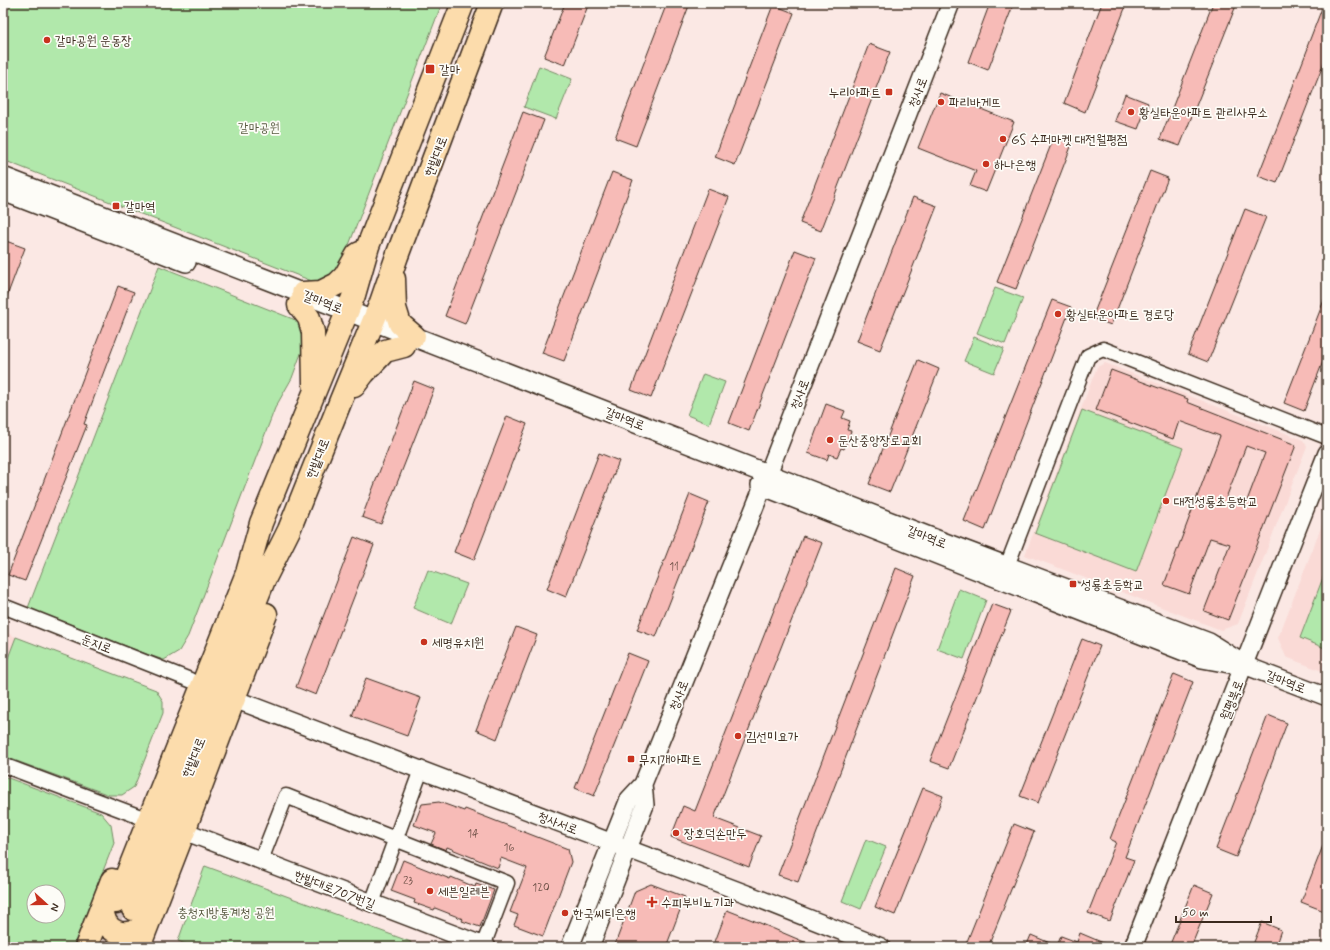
<svg xmlns="http://www.w3.org/2000/svg" width="1330" height="950" font-family="Mynerve,'Poor Story',sans-serif">
  <style>
    .built { fill: #fadad6 }
    .green { fill: #b1e8ab; stroke: #768964; fill-rule: evenodd }
    .building { fill: #f7bbb7; stroke: #3b2a1e; fill-rule: evenodd }
    .lines { fill: none; stroke-linecap: round; stroke-linejoin: round }
    .primary-tunnel { stroke: #d5c2bc; stroke-width: 22; stroke-dasharray: 22 11; stroke-linecap: butt }
    .minor-casing { stroke: #3b2a1e; stroke-width: 17 }
    .tertiary-casing { stroke: #3b2a1e; stroke-width: 20 }
    .secondary-casing { stroke: #3b2a1e; stroke-width: 22 }
    .primary-casing { stroke: #3b2a1e; stroke-width: 25 }
    .minor { stroke: #fdfcf7; stroke-width: 14 }
    .tertiary { stroke: #fdfcf7; stroke-width: 17 }
    .secondary { stroke: #fdfcf7; stroke-width: 19 }
    .primary { stroke: #fcdcac; stroke-width: 22 }
    .poi-dot { fill: #c8321e; stroke: #fdfcf7; stroke-width: 1.5 }
    .labels { text-anchor: middle; stroke-width: 3.5; stroke-linejoin: round; paint-order: stroke }
    .number-label { font-size: 11px; fill: #6a4e44 }
    .poi-label { font-size: 13px; fill: #3b2a1e; stroke: #fdfcf7; text-anchor: start }
    .street-label { font-size: 13px; fill: #3b2a1e; stroke: #fdfcf7 }
    .park-label { font-size: 13px; fill: #585a41; stroke: #fdfcf7 }
  </style>
  <rect width="100%" height="100%" fill="#fbe8e4"/>
  <filter id="ink" filterUnits="userSpaceOnUse"><feTurbulence type="fractalNoise" baseFrequency=".025" numOctaves="2"/><feDisplacementMap in="SourceGraphic" scale="8" xChannelSelector="R" yChannelSelector="G"/><feConvolveMatrix kernelMatrix="1 2 1 2 8 2 1 2 1" color-interpolation-filters="sRGB"/></filter>
  <g filter="url(#ink)">
    <path class="built" d="M1105 363 1303 440 1307 446 1238 624 1221 630 1025 555 1097 367Z
      M1327 512V673L1286 657 1278 638Z
      M3 631 16 637 3 671Z"/>
    <path class="green" d="M3 3H442L344 258 335 271 317 283 3 160Z
      M539 66 572 79 556 119 524 107Z
      M159 266 293 319 301 325 303 348 292 378 275 408 188 636 179 651 164 660 149 655 28 608Z
      M995 288 1023 298 1005 344 977 333Z
      M974 337 1004 349 994 373 964 361Z
      M703 374 725 382 709 424 687 415Z
      M1082 410 1183 448 1136 572 1035 533Z
      M1327 567V649L1300 638Z
      M428 570 467 584 451 624 413 608Z
      M959 589 986 600 964 659 937 649Z
      M16 637 156 690 163 701V713L134 787 122 795H109L3 756V671Z
      M3 776 101 813 111 825 114 843 73 947H3ZM34 892H58V916H34Z
      M866 839 886 847 861 909 842 901Z
      M205 866 411 942 409 947H193L178 941Z"/>
    <path class="building" d="M565 3H589L565 65 544 57Z
      M667 3H690L636 146 615 138Z
      M990 3H1014L988 70 968 62Z
      M1102 3H1127L1085 112 1064 103Z
      M1213 3H1237L1180 146 1160 139Z
      M1324 3H1327V55L1277 183 1258 176 1308 48 1307 47Z
      M773 5 794 13 735 165 715 157Z
      M869 44 890 52 821 231 800 223Z
      M940 93 1014 122 986 192 970 186 976 171 918 148Z
      M1125 94 1148 103 1138 129 1115 121Z
      M523 112 544 120 465 324 445 316Z
      M1054 137 1072 144 1016 289 997 282Z
      M1150 171 1168 178 1111 325 1092 318Z
      M612 172 633 180 564 361 542 353Z
      M708 189 729 197 651 398 631 390Z
      M913 197 937 206 880 350 857 341Z
      M1245 209 1266 217 1208 362 1188 354Z
      M6 241 25 248 4 304 3 249Z
      M795 250 816 258 749 431 729 423Z
      M118 286 134 292 84 424 87 425 25 581 8 575Z
      M1326 295 1327 351 1304 411 1284 403Z
      M1052 300 1071 307 985 530 964 521Z
      M918 360 939 369 890 492 869 484Z
      M1111 370 1188 399 1187 402 1296 445 1228 620 1204 611 1230 544 1210 538 1189 594 1164 585 1220 436 1179 421 1173 439 1096 410ZM1246 446 1265 453 1245 506 1226 498Z
      M414 381 434 389 381 524 362 517Z
      M826 404 845 411 842 418 850 421 847 430 851 431 844 449 841 448 837 457 829 454 827 460 808 453Z
      M507 416 527 424 474 560 454 552Z
      M599 453 619 461 566 597 547 589Z
      M690 494 709 502 656 637 637 630Z
      M803 536 822 543 714 818 761 836 749 867 671 837 683 806 695 811Z
      M354 537 374 545 316 695 296 687Z
      M896 568 915 576 798 882 778 875Z
      M992 604 1011 611 949 768 930 761Z
      M516 627 537 635 497 739 476 730Z
      M1082 639 1100 646 1038 803 1020 796Z
      M628 653 648 661 594 796 575 788Z
      M1174 674 1193 682 1125 857 1134 860 1110 921 1088 913 1116 842 1110 839Z
      M366 678 421 698 407 736 352 716Z
      M1268 715 1287 723 1236 857 1216 849Z
      M923 788 943 796 895 915 875 907Z
      M439 802 464 811 465 809 568 849 571 862 543 936 514 925 518 915 510 912 527 868 501 858 498 868 447 847 446 850 431 844 436 833 414 825 422 804Z
      M1014 824 1034 832 988 947H975L966 944Z
      M1326 838 1327 903 1324 911 1301 902Z
      M403 860 450 879 451 877 475 887 476 884 494 890 480 927 462 921 463 919 435 908 434 910 414 903 415 900 391 891Z
      M651 884 685 897 666 947H614L635 891Z
      M1194 885 1213 893 1191 947H1169Z
      M727 910 760 923 816 947H713Z
      M1262 922 1281 930 1275 947H1252Z
      M1080 933 1113 947H1026L1031 935 1057 946 1061 936 1077 942Z"/>
    <g class="lines">
      <path class="primary-tunnel" d="M99 947 114 909
        M118 947 133 909"/>
      <g class="minor-casing">
        <path id="minor" d="M1007 566 1088 356 1103 349 1327 437
          M3 606 190 680
          M3 765 138 816
          M261 860 286 796 507 883 483 946
          M372 903 421 770"/>
      </g>
      <g class="tertiary-casing">
        <path id="tertiary" d="M1244 665 1327 697
          M234 699 752 896 881 947
          M184 831 487 947
          M570 947 629 799 643 784 768 474 951 3
          M590 947 645 805 643 784
          M1133 947 1327 453"/>
      </g>
      <g class="secondary-casing">
        <path id="secondary" d="M3 177 937 540 1209 643 1244 665
          M3 191 186 262
          M761 485 1202 658 1235 664"/>
      </g>
      <g class="primary-casing">
        <path id="primary" d="M394 279 395 308 400 324 414 336
          M303 293 321 292 337 284 345 276 357 255 360 253
          M299 305 309 318 313 332 314 384
          M354 386 364 373 385 351 404 346
          M116 902 247 573 261 523 354 295 368 246 463 3
          M103 904C100 934 129 943 148 921
          M133 909 264 580 289 530 341 400 380 305 397 256 492 3
          M86 947 112 880
          M139 947 184 831 266 614"/>
      </g>
      <use href="#minor" class="minor"/>
      <use href="#tertiary" class="tertiary"/>
      <use href="#secondary" class="secondary"/>
      <use href="#primary" class="primary"/>
    </g>
  </g>
  <g class="poi-dot">
    <circle cx="47" cy="40" r="4"/>
    <rect x="425" y="64" width="10" height="10" rx="2"/>
    <rect x="885" y="88" width="8" height="8" rx="2"/>
    <circle cx="941" cy="102" r="4"/>
    <circle cx="1131" cy="112" r="4"/>
    <circle cx="1003" cy="139" r="4"/>
    <circle cx="986" cy="164" r="4"/>
    <rect x="112" y="202" width="8" height="8" rx="2"/>
    <circle cx="1058" cy="314" r="4"/>
    <circle cx="830" cy="440" r="4"/>
    <circle cx="1166" cy="501" r="4"/>
    <rect x="1069" y="580" width="8" height="8" rx="2"/>
    <circle cx="424" cy="642" r="4"/>
    <circle cx="738" cy="736" r="4"/>
    <rect x="627" y="755" width="8" height="8" rx="2"/>
    <circle cx="676" cy="833" r="4"/>
    <circle cx="430" cy="891" r="4"/>
    <path d="M650 896h4v4h4v4h-4v4h-4v-4h-4v-4h4z"/>
    <circle cx="565" cy="913" r="4"/>
  </g>
  <g class="labels">
    <g class="number-label">
      <text x="674" y="570">11</text>
      <text x="473" y="837">14</text>
      <text x="509" y="851">16</text>
      <text x="408" y="884">23</text>
      <text x="541" y="891">120</text>
    </g>
    <g class="poi-label">
      <text x="55" y="45">갈마공원 운동장</text>
      <text x="439" y="74">갈마</text>
      <text x="881" y="97" text-anchor="end">누리아파트</text>
      <text x="949" y="107">파리바게뜨</text>
      <text x="1139" y="117">황실타운아파트 관리사무소</text>
      <text x="1011" y="144">GS 수퍼마켓 대전월평점</text>
      <text x="994" y="169">하나은행</text>
      <text x="124" y="211">갈마역</text>
      <text x="1066" y="319">황실타운아파트 경로당</text>
      <text x="838" y="445">둔산중앙장로교회</text>
      <text x="1174" y="506">대전성룡초등학교</text>
      <text x="1081" y="589">성룡초등학교</text>
      <text x="432" y="647">세명유치원</text>
      <text x="746" y="741">김선미요가</text>
      <text x="639" y="764">무지개아파트</text>
      <text x="684" y="838">장호덕손만두</text>
      <text x="438" y="896">세븐일레븐</text>
      <text x="661" y="907">수피부비뇨기과</text>
      <text x="573" y="918">한국씨티은행</text>
    </g>
    <g class="street-label">
      <text transform="translate(917 92) rotate(-69)" y="5">청사로</text>
      <text transform="translate(435 156) rotate(-69)" y="5">한밭대로</text>
      <text transform="translate(323 301) rotate(21)" y="5">갈마역로</text>
      <text transform="translate(799 394) rotate(-69)" y="5">청사로</text>
      <text transform="translate(625 418) rotate(21)" y="5">갈마역로</text>
      <text transform="translate(317 458) rotate(-68)" y="5">한밭대로</text>
      <text transform="translate(927 536) rotate(21)" y="5">갈마역로</text>
      <text transform="translate(97 643) rotate(21)" y="5">둔지로</text>
      <text transform="translate(1286 681) rotate(21)" y="5">갈마역로</text>
      <text transform="translate(678 695) rotate(-68)" y="5">청사로</text>
      <text transform="translate(1231 700) rotate(-69)" y="5">월평북로</text>
      <text transform="translate(193 757) rotate(-68)" y="5">한밭대로</text>
      <text transform="translate(558 822) rotate(21)" y="5">청사서로</text>
      <text transform="translate(335 889) rotate(21)" y="5">한밭대로707번길</text>
    </g>
    <g class="park-label">
      <text x="259" y="132">갈마공원</text>
      <text x="226" y="917">충청지방통계청 공원</text>
    </g>
  </g>
  <rect width="1330" height="950" fill="none" stroke="#fdfcf7" stroke-width="16"/>
  <rect x="8" y="8" width="1314" height="934" fill="none" stroke="#3b2a1e" stroke-width="1.5" filter="url(#ink)"/>
  <g transform="translate(46 904) rotate(111)"><circle r="19" fill="#fdfcf7" stroke="#afa8a0"/>
  <path d="M0-3L7 15L0 10L-7 15Z" fill="#c8321e"/>
  <text y="-6" font-size="11" font-weight="bold" text-anchor="middle" fill="#3b2a1e">N</text>
  </g>
  <path d="M1176 916v6h95v-6" fill="none" stroke="#3b2a1e" stroke-width="2"/>
  <text x="1182" y="916" font-size="12" fill="#3b2a1e" stroke="#fdfcf7" stroke-width="3" paint-order="stroke">50 m</text>
</svg>
